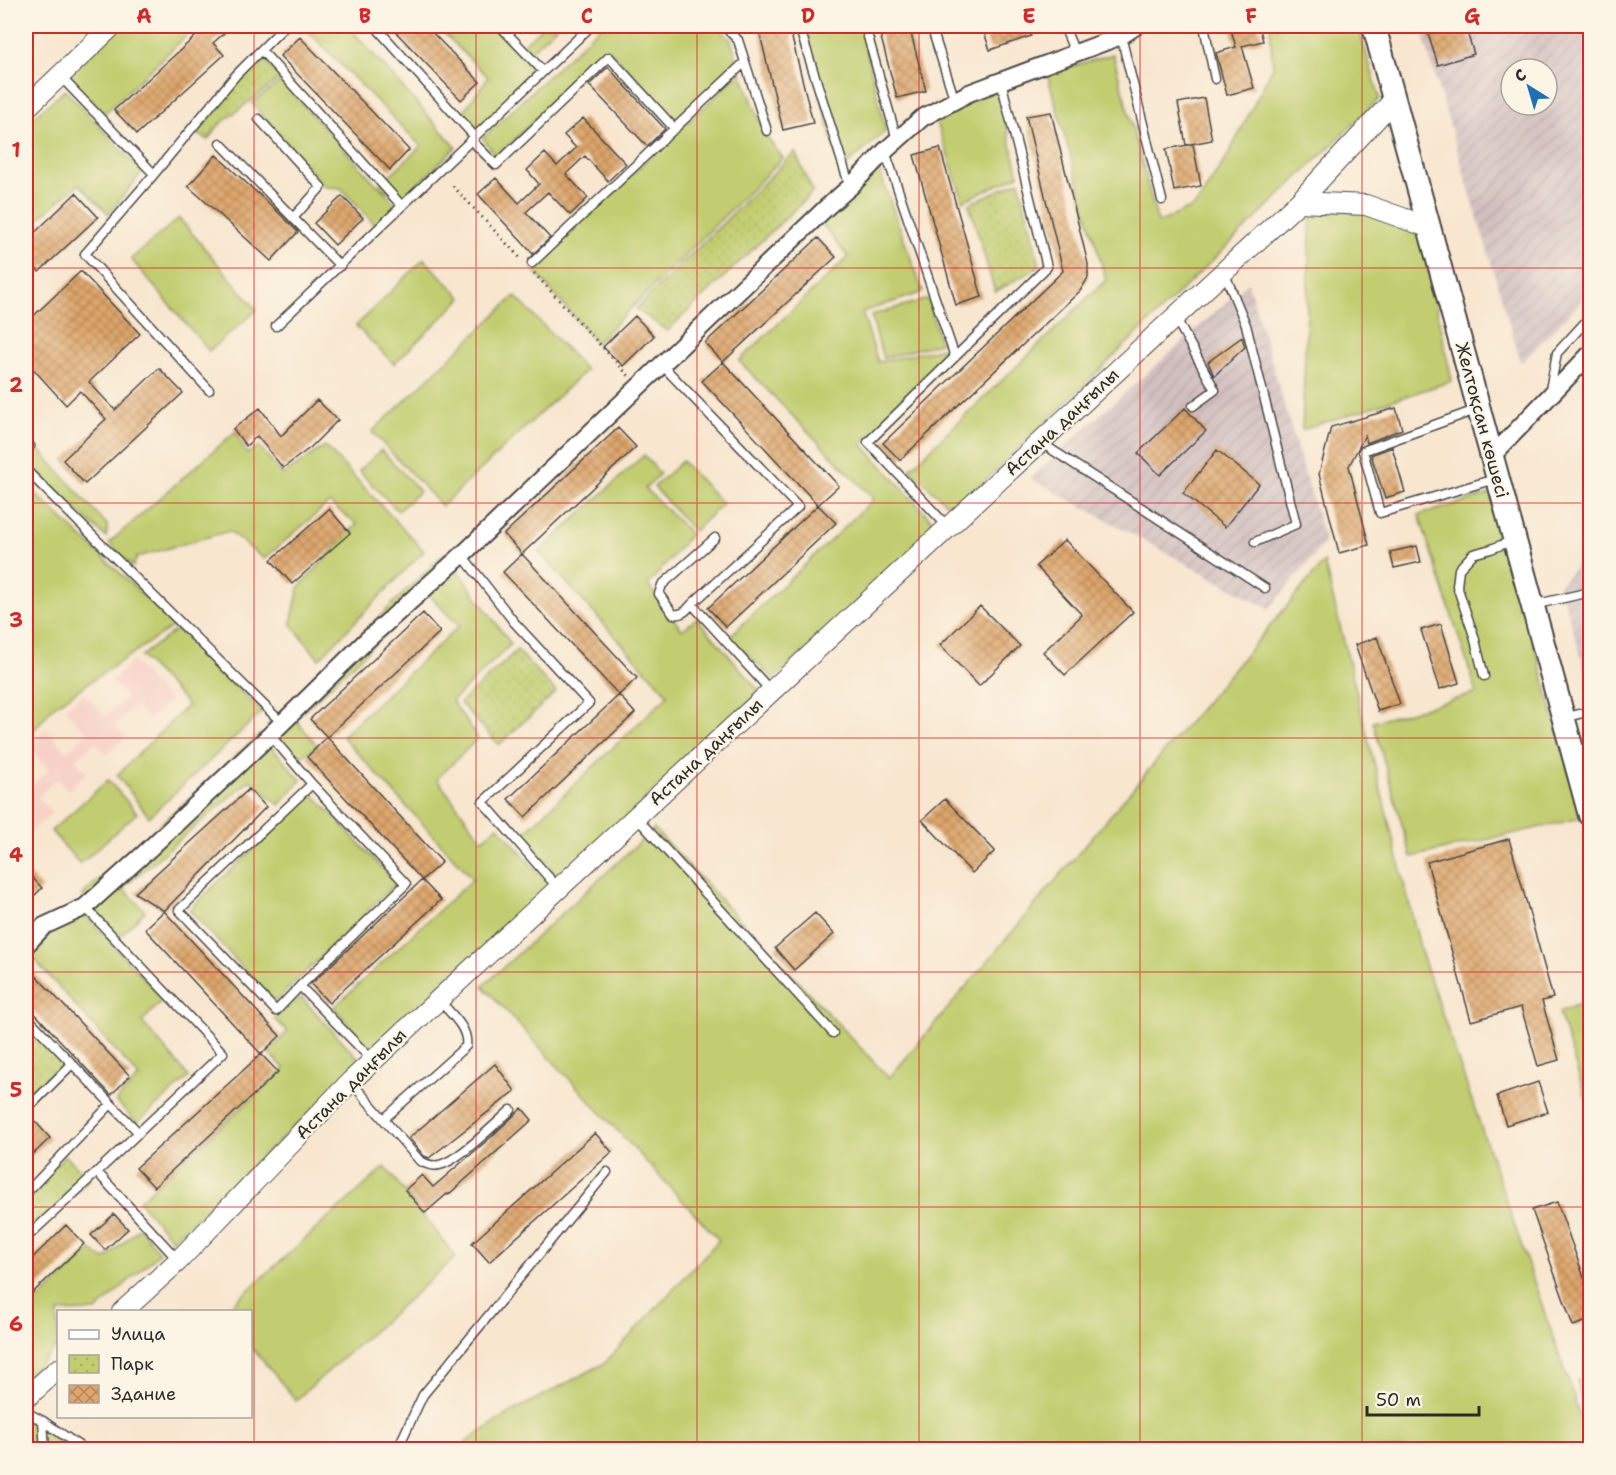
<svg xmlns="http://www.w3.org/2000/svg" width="1616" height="1475" font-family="'Shantell Sans',sans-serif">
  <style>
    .built { fill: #f7d1c8 }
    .industrial { fill: url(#industrial-furrows); fill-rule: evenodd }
    .green { fill: #c1cd6f; stroke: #767c4d; stroke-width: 1.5 }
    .park { fill: url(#park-dots); stroke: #767c4d; stroke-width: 1.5 }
    .building { fill: url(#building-cross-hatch) }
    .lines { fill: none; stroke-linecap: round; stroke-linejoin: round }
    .service-casing { stroke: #4a4744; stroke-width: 11 }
    .minor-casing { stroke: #4a4744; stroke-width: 20 }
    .tertiary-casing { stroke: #4a4744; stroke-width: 22 }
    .secondary-casing { stroke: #4a4744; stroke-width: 26 }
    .path { stroke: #4a4744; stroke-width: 3; stroke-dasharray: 1.5 4.5; stroke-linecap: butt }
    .service { stroke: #fff; stroke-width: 8 }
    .minor { stroke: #fff; stroke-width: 16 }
    .tertiary { stroke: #fff; stroke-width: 20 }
    .secondary { stroke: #fff; stroke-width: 22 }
    .grid { fill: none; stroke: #d62828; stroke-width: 1.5; stroke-opacity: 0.55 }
    .labels { text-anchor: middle; stroke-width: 4.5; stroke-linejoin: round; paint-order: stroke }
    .street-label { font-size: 18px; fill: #2b2b2b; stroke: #fcf5e5 }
    .neatline { fill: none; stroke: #d62828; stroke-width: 2 }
    .grid-label { font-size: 20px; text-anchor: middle; font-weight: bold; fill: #d62828 }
  </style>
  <defs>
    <pattern id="industrial-furrows" width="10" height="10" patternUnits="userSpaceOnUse" patternTransform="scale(1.5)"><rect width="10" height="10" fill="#d2bfc0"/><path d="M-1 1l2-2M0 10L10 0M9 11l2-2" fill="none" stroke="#b4a4a5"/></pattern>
    <pattern id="park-dots" width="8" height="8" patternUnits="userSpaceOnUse" patternTransform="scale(1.5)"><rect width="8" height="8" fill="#c1cd6f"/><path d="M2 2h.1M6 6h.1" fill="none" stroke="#a6b060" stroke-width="1.8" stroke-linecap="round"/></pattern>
    <pattern id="building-cross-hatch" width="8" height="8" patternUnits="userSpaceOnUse" patternTransform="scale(1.5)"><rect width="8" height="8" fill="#dea66c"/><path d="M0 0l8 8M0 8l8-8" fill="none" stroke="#b48759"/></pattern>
  </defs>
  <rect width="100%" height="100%" fill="#fcf5e5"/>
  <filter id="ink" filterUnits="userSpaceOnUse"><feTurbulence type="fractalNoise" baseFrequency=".0167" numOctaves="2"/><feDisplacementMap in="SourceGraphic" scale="12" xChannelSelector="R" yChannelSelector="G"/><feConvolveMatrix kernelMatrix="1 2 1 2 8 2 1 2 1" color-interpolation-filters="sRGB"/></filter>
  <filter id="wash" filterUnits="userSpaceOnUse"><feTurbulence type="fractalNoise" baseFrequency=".008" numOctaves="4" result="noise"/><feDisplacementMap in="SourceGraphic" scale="24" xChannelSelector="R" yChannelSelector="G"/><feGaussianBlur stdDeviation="1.35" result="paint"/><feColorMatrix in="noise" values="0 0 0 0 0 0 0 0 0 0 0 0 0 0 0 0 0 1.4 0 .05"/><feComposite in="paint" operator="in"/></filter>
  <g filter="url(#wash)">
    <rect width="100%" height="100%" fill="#f8e6cf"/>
    <path class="built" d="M133 661 169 701 149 720 135 705 114 724 125 737 107 754 95 742 75 760 87 773 68 790 57 779 38 797 52 813 30 832 26 827V785L29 788 49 770 28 746 46 729 67 752 87 733 65 709 84 693 105 716 126 697 111 681Z"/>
    <path class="industrial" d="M1420 26H1590V292L1521 363ZM1511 69H1547V105H1511Z
      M1248 283 1325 542 1269 609 1030 478Z
      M1590 551V685L1559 585Z"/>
    <path class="green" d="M117 26H186L189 33 105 113 65 75Z
      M303 26H348L456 147 403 199 380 187 396 205 375 225 341 188 325 187 252 103 281 81 378 186 421 146Z
      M437 26H494L537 72 479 128 461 115 488 77Z
      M543 26H557L531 51 524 44Z
      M601 26H717L731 40 738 64 677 123 609 49 496 157 483 138Z
      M803 26H860L886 131 840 171Z
      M1270 26H1358L1380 98 954 511 910 469 1106 280 1047 74 1113 54 1158 223 1195 206 1227 157 1273 67Z
      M741 72 765 135 783 158 596 343 532 268Z
      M997 89 1019 175 963 201 935 117Z
      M65 90 142 172 109 214 79 184 26 229V123Z
      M876 162 923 292 862 312 878 362 943 348 947 355 862 444 938 527 774 679 729 637 874 499 739 361 848 257 812 211Z
      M1311 211H1366L1420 229 1452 381 1302 430Z
      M179 218 257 310 209 351 131 259Z
      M424 259 462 298 394 364 356 326Z
      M515 296 586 370 442 506 372 432Z
      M928 299 940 343 883 358 871 315Z
      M235 432 247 454 259 446 283 475 325 446 424 551 319 659 291 624 299 587 357 524 329 503 264 559 229 531 137 557 133 567 109 543Z
      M26 435 108 526 106 537 26 464Z
      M381 450 420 491 398 511 359 471Z
      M644 455 660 474 645 488 691 534 648 585 682 630 697 618 760 692 559 880 524 833 668 695 539 552Z
      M682 461 723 504 694 531 654 487Z
      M26 485 175 625 53 707 26 740Z
      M1494 493 1581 818 1411 857 1373 722 1477 693 1419 515Z
      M445 553 511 644 452 701 478 738 437 779 482 840 498 826 551 888 373 1054 334 1007 473 879 342 736 459 626 428 594 295 719 318 746 298 759 267 726Z
      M1324 562 1422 955 1581 1419 1589 1449 455 1450 504 1416 605 1363 719 1240 483 986 654 829 889 1078Z
      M177 629 262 712 149 817 117 775 188 705 141 656Z
      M260 734 301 780 279 805 250 780 123 888 145 911 119 937 82 895Z
      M108 780 137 813 80 864 51 831Z
      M312 793 396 883 275 1002 189 910Z
      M74 903 163 999 142 1022 189 1077 137 1123 116 1101 139 1077 26 950Z
      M301 997 363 1063 172 1240 139 1201 285 1069 268 1052 288 1031 274 1019Z
      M1590 1000V1112L1559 1012Z
      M385 1167 456 1257 296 1400 251 1347 250 1312 225 1311Z
      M140 1227 159 1253 96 1311 58 1312V1346L26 1377V1312L91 1250 105 1260Z
      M1590 1375V1433L1577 1380Z
      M26 1419 73 1449H26Z"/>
    <path class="park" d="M261 56 280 78 219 125 208 140 194 132 226 89Z
      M795 152 813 192 667 331 636 309Z
      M1019 181 1040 266 995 292 969 204Z
      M517 650 556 692 499 745 460 703Z
      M26 1022 66 1063 26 1103Z
      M65 1155 90 1179 26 1236V1197Z"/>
    <g id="blocks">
      <path class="building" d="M207 26H232L213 43 224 55 137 134 114 110Z
        M390 26H426L480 82 461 100Z
        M758 26H789L813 123 783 130Z
        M878 26H909L926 91 897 98Z
        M982 26H1027L1031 36 990 50Z
        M1230 26H1259L1263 41 1242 46 1254 88 1227 95 1216 53 1236 47Z
        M1456 26H1465L1474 54 1438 65 1428 34Z
        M300 37 409 150 390 170 280 56Z
        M608 67 665 129 647 146 589 85Z
        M1204 98 1212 140 1186 145 1178 103Z
        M1051 112 1088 264V278L1080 291 900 460 883 443 1063 271 1026 116Z
        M583 118 626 164 608 181 585 156 566 174 588 198 570 215 548 192 526 212 550 238 533 254 478 194 496 178 519 203 539 184 527 170 545 153 557 166 576 148 564 135Z
        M1193 144 1201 186 1174 191 1166 149Z
        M940 148 982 297 956 305 914 155Z
        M216 155 277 211 298 232 271 261 188 186Z
        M76 193 98 217 39 272 26 257V241Z
        M342 196 363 218 335 245 314 223Z
        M818 238 836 257 723 362 705 343Z
        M81 271 140 334 89 382 115 410 159 368 183 393 85 484 63 460 106 419 80 391 66 405 26 361V323Z
        M635 316 654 336 623 366 603 347Z
        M1242 337 1245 347 1214 376 1208 362Z
        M723 362 839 486 818 505 702 381Z
        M317 400 338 420 311 447 283 468 257 436 246 446 233 429 260 408 281 436Z
        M1185 408 1206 431 1160 475 1138 453Z
        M1396 408 1402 429 1367 443 1365 435 1349 466 1369 545 1339 553 1319 474 1331 427Z
        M618 428 636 447 522 554 504 534Z
        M1392 447 1405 492 1385 498 1371 455Z
        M1217 450 1259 484 1225 527 1183 493Z
        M818 505 836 523 726 627 708 608Z
        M329 509 350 533 292 584 271 560Z
        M1065 540 1133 612 1065 675 1043 652 1082 615 1036 566Z
        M1417 546 1421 562 1394 568 1390 552Z
        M522 554 637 678 619 695 503 572Z
        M980 606 1020 646 979 686 940 645Z
        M423 613 440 632 327 737 310 719Z
        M1441 624 1459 683 1440 689 1421 630Z
        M1377 637 1400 704 1378 711 1355 645Z
        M619 695 635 713 525 817 508 799Z
        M327 737 442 862 422 880 307 757Z
        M249 789 266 807 164 911 135 893Z
        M945 799 995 851 972 873 922 820Z
        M1509 839 1553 998 1542 1001 1559 1060 1538 1066 1521 1007 1471 1021 1427 862Z
        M26 871 42 888 26 904Z
        M422 880 441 900 329 1003 311 984Z
        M164 911 280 1036 261 1054 145 929Z
        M815 913 834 934 794 970 775 948Z
        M26 965 130 1076 111 1095 26 1004Z
        M261 1054 278 1072 154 1187 136 1168Z
        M495 1064 515 1091 429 1158 424 1156 409 1138Z
        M1538 1082 1548 1112 1506 1125 1497 1096Z
        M522 1108 532 1120 448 1195 447 1194 425 1213 405 1190 422 1175 433 1187 490 1138Z
        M32 1118 50 1138 26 1161V1124Z
        M595 1133 612 1152 489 1262 472 1243Z
        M1557 1202 1590 1294V1320L1573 1326 1532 1210Z
        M114 1214 128 1229 105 1250 91 1235Z
        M66 1225 84 1244 26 1299V1264Z"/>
    </g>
  </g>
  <g filter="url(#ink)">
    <use href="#blocks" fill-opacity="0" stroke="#4a4744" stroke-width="1.5"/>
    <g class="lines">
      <g class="service-casing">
        <path id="service" d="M375 26 475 137
          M500 26 543 71
          M724 26 738 40 767 131
          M799 26 850 187
          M865 26 897 140
          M931 26 955 101
          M1064 26 1075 53
          M1204 26 1215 79
          M1121 36 1162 200
          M261 50 402 206
          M60 76 154 174
          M259 119 321 187 293 218
          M471 140 496 165 609 57 675 129
          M220 143 340 266
          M885 151 955 357
          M532 263 745 62
          M1224 272 1246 325 1296 524 1255 542
          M1175 317 1215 390 1193 406
          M276 326 591 26
          M662 365 798 507 692 604 771 691
          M209 390 85 254 150 179 236 75 285 26
          M1549 395 1557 353 1590 317
          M1478 409 1363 451 1380 513 1495 479
          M1040 442 1265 588
          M26 449 30 446
          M26 470 282 723
          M948 527 868 442 1047 267 1001 81
          M462 555 514 622 589 703 483 802 558 888
          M692 604C687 610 682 616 673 614L659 594 662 585 715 538
          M1533 605 1590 592
          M1484 676 1474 636 1457 586 1459 569 1473 554 1491 549 1514 540
          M1564 718 1590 711
          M270 735 312 784 179 910 276 1011 300 986 373 1061
          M636 817 833 1033
          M85 907 223 1053 97 1172
          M300 986 406 884 312 784
          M26 1016 139 1133
          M351 1082 420 1161C426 1164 433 1167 439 1165 457 1162 495 1124 511 1110
          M26 1110 72 1064
          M384 1119 466 1046C469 1028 450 1013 439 1000
          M26 1193 111 1104
          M26 1238 97 1172 178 1260
          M26 1412 43 1421 85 1450
          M43 1421 45 1450
          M397 1450 423 1395 607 1172"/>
      </g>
      <g class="minor-casing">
        <path id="minor" d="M1492 456 1590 354
          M26 945 44 926 85 907 147 851 270 735 367 640 462 555 827 207 850 187 885 151 922 118 969 93 1121 36 1136 26"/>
      </g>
      <g class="tertiary-casing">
        <path id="tertiary" d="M26 108 112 26
          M1299 202 1366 205 1428 227
          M122 1312 178 1261 351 1081 1299 202 1393 101
          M26 1398 58 1369"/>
      </g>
      <g class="secondary-casing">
        <path id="secondary" d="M1374 26 1590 815"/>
      </g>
      <path class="path" d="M453 186 521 259
        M534 273 629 376"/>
      <use href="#service" class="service"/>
      <use href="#minor" class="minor"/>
      <use href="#tertiary" class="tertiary"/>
      <use href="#secondary" class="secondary"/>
    </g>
  </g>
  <path class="grid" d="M254 26V1450M476 26V1450M697 26V1450M919 26V1450M1140 26V1450M1362 26V1450M26 268H1590M26 503H1590M26 738H1590M26 972H1590M26 1207H1590"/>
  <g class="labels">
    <g class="street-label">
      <text transform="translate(1482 420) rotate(75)" y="6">Желтоқсан көшесі</text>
      <text transform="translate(1062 422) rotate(-43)" y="6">Астана даңғылы</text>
      <text transform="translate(706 752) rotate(-43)" y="6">Астана даңғылы</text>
      <text transform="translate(351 1084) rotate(-45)" y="6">Астана даңғылы</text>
    </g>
  </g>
  <rect width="1616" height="1475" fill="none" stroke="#fcf5e5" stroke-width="66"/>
  <rect x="57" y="1310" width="195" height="108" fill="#fcf5e5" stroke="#a8a49b" stroke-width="1.5"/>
  <rect x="69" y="1330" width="30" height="9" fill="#ffffff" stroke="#a8a49b" stroke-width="1.5"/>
  <text x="111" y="1340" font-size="18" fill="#2b2b2b">Улица</text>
  <rect x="69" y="1355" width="30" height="18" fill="url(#park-dots)" stroke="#a8a49b" stroke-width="1.5"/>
  <text x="111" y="1370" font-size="18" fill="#2b2b2b">Парк</text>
  <rect x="69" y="1385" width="30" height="18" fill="url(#building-cross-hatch)" stroke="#a8a49b" stroke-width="1.5"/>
  <text x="111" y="1400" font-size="18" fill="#2b2b2b">Здание</text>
  <g transform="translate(1529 87) rotate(323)"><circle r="28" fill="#fcf5e5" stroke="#a8a49b" stroke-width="1.5"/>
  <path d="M0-4.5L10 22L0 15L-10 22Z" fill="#1f6fb2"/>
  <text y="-9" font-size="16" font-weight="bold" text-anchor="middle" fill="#2b2b2b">С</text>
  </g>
  <path d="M1367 1406v9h112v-9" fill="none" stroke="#2b2b2b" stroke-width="3"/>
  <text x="1376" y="1406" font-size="18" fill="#2b2b2b" stroke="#fcf5e5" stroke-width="4.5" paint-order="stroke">50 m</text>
  <rect x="33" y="33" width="1550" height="1409" class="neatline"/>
  <g class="grid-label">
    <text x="144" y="23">A</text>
    <text x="365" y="23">B</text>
    <text x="587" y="23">C</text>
    <text x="808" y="23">D</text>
    <text x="1029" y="23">E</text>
    <text x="1251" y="23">F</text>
    <text x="1472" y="23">G</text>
    <text x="16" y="157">1</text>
    <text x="16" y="392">2</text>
    <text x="16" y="627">3</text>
    <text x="16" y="862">4</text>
    <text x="16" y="1097">5</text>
    <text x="16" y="1331">6</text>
  </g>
</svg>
